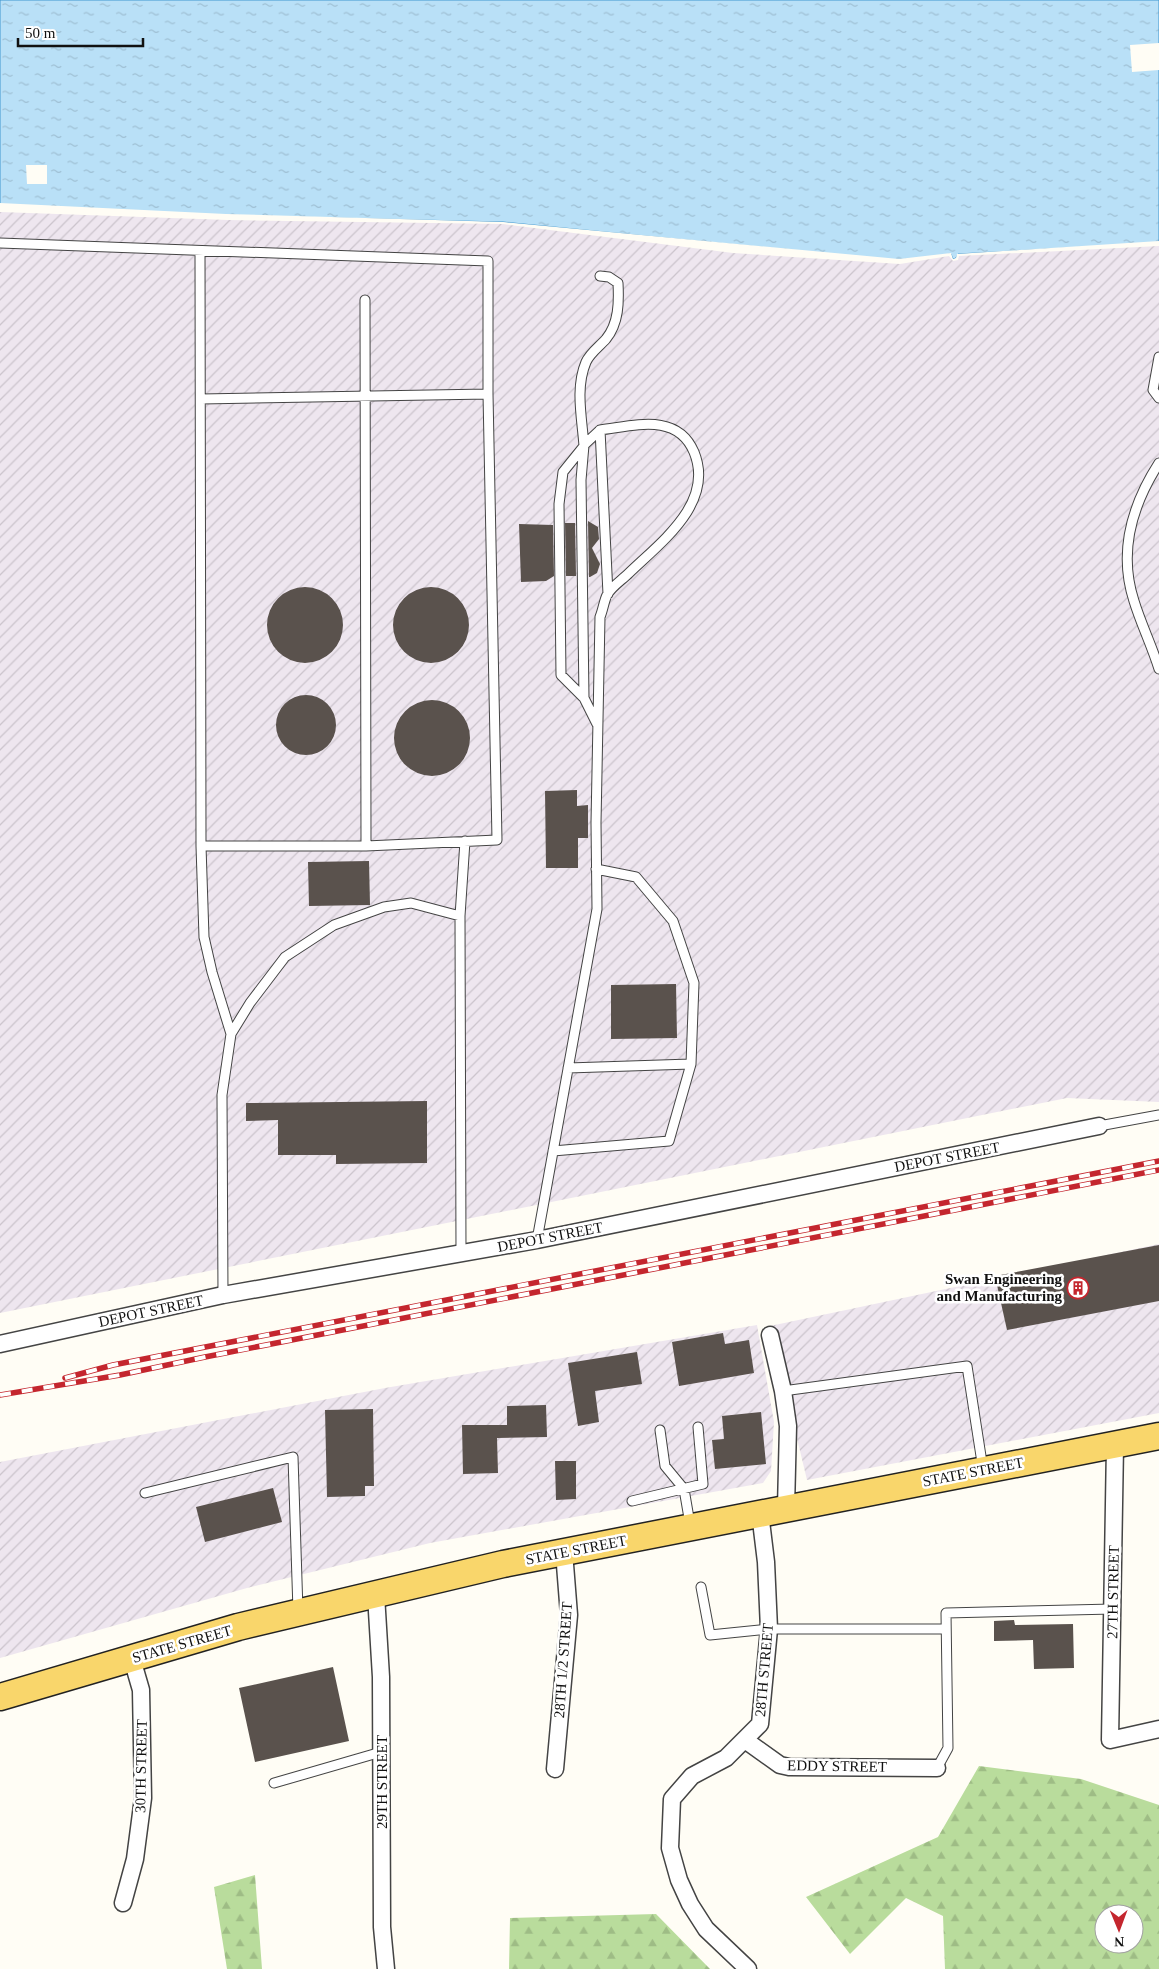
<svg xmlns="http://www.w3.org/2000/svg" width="1159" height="1969" font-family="Georgia,serif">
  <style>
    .industrial { fill: url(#industrial-furrows) }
    .forest { fill: url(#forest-firs); fill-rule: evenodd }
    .water { fill: url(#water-ripples); stroke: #3f96cf }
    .pier { fill: #fffdf5 }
    .building { fill: #5a524d }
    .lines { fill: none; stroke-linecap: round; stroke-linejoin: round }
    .service-casing { stroke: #444; stroke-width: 11 }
    .minor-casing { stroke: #444; stroke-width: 19 }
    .primary-casing { stroke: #222; stroke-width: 29 }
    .service { stroke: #fff; stroke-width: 9 }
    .minor { stroke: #fff; stroke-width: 16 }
    .primary { stroke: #f9d66b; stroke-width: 26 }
    .rail-casing { stroke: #c4262e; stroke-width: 5.5 }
    .rail { stroke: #fff; stroke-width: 4; stroke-dasharray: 11; stroke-linecap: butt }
    .labels { text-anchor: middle; stroke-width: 5; stroke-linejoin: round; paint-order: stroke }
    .street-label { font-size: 15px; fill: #111; stroke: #fff }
    .poi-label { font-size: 15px; font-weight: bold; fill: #111; stroke: #fff; text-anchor: end }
  </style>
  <defs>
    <pattern id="industrial-furrows" width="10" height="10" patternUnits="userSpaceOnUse" patternTransform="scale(1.25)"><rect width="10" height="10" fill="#eee6ef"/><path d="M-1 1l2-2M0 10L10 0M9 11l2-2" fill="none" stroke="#cbc4cc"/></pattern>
    <pattern id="forest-firs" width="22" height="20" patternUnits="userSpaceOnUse" patternTransform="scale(1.25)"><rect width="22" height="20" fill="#b9dc9c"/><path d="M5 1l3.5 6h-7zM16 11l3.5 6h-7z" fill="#9ebc85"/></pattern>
    <pattern id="water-ripples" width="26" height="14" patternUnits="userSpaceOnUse" patternTransform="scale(1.25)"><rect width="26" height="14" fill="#b9e0f7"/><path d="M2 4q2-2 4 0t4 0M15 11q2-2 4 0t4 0" fill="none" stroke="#9ebfd3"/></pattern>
  </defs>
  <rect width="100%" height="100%" fill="#fffdf5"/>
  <path class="industrial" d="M0 210 503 222 957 254 1159 243V1102L1067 1098 0 1313Z
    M1159 1244V1413L807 1480 770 1326Z
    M757 1325 774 1422 771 1471 763 1483 430 1543 247 1588 0 1658V1462L385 1388Z"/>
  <path class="forest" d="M979 1766 1081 1779 1159 1805V1969H945L943 1916 906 1898 850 1954 806 1897 938 1837ZM1104 1914H1134V1944H1104Z
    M255 1875 262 1969H227L214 1887Z
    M656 1914 710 1969H509L510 1918Z"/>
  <path class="water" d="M0 0H1159V243L958 254 956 258 953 259 951 254 901 261 503 222 0 210Z"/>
  <path class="pier" d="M1159 43V70L1132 72 1130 45Z
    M26 165H47V184H27Z
    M0 203 226 214 503 222 899 259 951 253 953 259 956 258 957 254 1159 241V246L959 256 958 260 953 261 949 256 900 264 733 253 503 224 228 220 0 212Z"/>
  <path class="building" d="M588 521 598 527 599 539 592 548 600 564 597 573 590 577H589Z
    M565 523H575L576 576H566Z
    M519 524 553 525 554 576 546 581 521 582Z
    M267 625a38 38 0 1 1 76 0a38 38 0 1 1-76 0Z
    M393 625a38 38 0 1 1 76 0a38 38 0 1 1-76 0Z
    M276 725a30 30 0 1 1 60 0a30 30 0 1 1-60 0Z
    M394 738a38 38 0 1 1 76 0a38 38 0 1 1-76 0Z
    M577 790V806L588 805V838H578V868H546L545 791Z
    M369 861 370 905 309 906 308 862Z
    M676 984 677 1038 611 1039V985Z
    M427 1101V1163L336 1164V1155H278V1120L246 1121V1103Z
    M1159 1245V1301L1007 1330 995 1276Z
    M723 1333 725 1344 749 1340 754 1373 679 1386 672 1342Z
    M637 1352 642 1384 595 1391 599 1422 578 1426 568 1363Z
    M546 1405 547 1437 497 1438 498 1473 463 1474 462 1425H507V1406Z
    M373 1409 374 1486H365V1496L327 1497 325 1410Z
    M761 1412 766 1464 715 1469 712 1440 724 1439 722 1416Z
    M555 1461H576V1499L556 1500Z
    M273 1488 282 1522 205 1542 196 1507Z
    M1014 1620 1015 1625 1073 1624 1074 1668 1034 1669 1033 1640 994 1641V1621Z
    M333 1667 349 1741 255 1762 239 1688Z"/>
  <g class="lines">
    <g class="service-casing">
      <path id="service" d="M0 243 488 261V394L497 840 366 846H201L200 251
        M365 300 366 846
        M1159 357 1153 390 1159 398
        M201 399 488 394
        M1159 463C1132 505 1118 552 1134 601 1141 624 1152 646 1159 669
        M584 698 561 675 559 504 563 472 584 446C582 418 575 388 586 362 590 353 600 346 606 339 619 323 619 302 618 283L609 277 600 276
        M597 724 584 698 581 480 584 445 600 430
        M201 846 204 937 212 972 231 1034
        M568 1068 691 1064 694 983 673 921 636 877 596 869
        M1099 1126 1159 1115
        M553 1151 669 1141 691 1064
        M537 1240 597 909 596 823 600 617C603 610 604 601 607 595 611 587 622 580 629 573 661 542 715 503 694 452 677 412 634 426 600 430L608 594
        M461 1253 460 916 465 841
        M223 1295 222 1095 231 1034 250 1003 285 957 334 925 384 907 411 903 460 916
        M783 1391 967 1366 983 1469
        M660 1430 665 1466 684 1489 690 1524
        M145 1493 293 1457 298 1611
        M632 1501 703 1484 698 1427
        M701 1587 710 1635 769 1629H946
        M937 1768 948 1748 946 1613 1113 1609
        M274 1783 381 1752"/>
    </g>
    <g class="minor-casing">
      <path id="minor" d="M770 1335 783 1391 788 1426 786 1508
        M0 1344 223 1295 537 1240 1099 1126
        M1115 1445 1110 1740 1159 1729
        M376 1595 381 1677 382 1927 386 1969
        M745 1740 780 1765 789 1767 937 1768
        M555 1769 569 1615 564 1552
        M123 1903 135 1859 143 1798 141 1690 132 1659
        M748 1969 706 1929 690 1904 679 1880 670 1848 672 1799 692 1776 726 1758 760 1724 769 1629 766 1562 760 1513"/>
    </g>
    <g class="primary-casing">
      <path id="primary" d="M0 1697 238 1627 503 1564 1159 1436"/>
    </g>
    <use href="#service" class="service"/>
    <use href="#minor" class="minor"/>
    <use href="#primary" class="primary"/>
    <g class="rail-casing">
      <path id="rail" d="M65 1378 113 1365 1159 1161
        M0 1395 120 1375 205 1357 1159 1170"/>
    </g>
    <use href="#rail" class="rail"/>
  </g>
  <defs>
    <g id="building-ring" transform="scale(1.125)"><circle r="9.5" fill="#fff" stroke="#c4262e" stroke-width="1.5"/><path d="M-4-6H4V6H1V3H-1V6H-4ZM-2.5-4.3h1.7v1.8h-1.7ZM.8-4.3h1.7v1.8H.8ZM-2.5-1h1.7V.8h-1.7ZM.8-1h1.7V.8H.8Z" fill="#c4262e"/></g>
  </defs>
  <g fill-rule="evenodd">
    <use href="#building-ring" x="1078" y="1288"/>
  </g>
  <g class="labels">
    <g class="street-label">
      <text transform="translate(947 1157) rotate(-11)" y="5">DEPOT STREET</text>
      <text transform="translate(550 1237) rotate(-11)" y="5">DEPOT STREET</text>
      <text transform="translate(151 1311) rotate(-12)" y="5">DEPOT STREET</text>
      <text transform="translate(973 1472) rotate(-11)" y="5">STATE STREET</text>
      <text transform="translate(576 1550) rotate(-11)" y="5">STATE STREET</text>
      <text transform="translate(1113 1592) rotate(-89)" y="5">27TH STREET</text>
      <text transform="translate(182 1644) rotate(-16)" y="5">STATE STREET</text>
      <text transform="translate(563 1660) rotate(-86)" y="5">28TH 1/2 STREET</text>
      <text transform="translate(764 1670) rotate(-85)" y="5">28TH STREET</text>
      <text transform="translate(141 1766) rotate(-89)" y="5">30TH STREET</text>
      <text transform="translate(837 1766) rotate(1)" y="5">EDDY STREET</text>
      <text transform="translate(382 1782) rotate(-90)" y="5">29TH STREET</text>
    </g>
    <g class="poi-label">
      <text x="1062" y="1284">Swan Engineering<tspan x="1062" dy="17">and Manufacturing</tspan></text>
    </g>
  </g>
  <g transform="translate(1119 1929) rotate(179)"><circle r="24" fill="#ffffff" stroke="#a0a0a0"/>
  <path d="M0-4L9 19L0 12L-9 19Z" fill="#c4262e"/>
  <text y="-8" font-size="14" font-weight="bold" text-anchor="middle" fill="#111111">N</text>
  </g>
  <path d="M18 38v8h125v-8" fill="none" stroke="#111111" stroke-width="2.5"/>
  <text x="25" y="38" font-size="15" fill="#111111" stroke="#ffffff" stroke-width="4" paint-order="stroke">50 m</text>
</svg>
